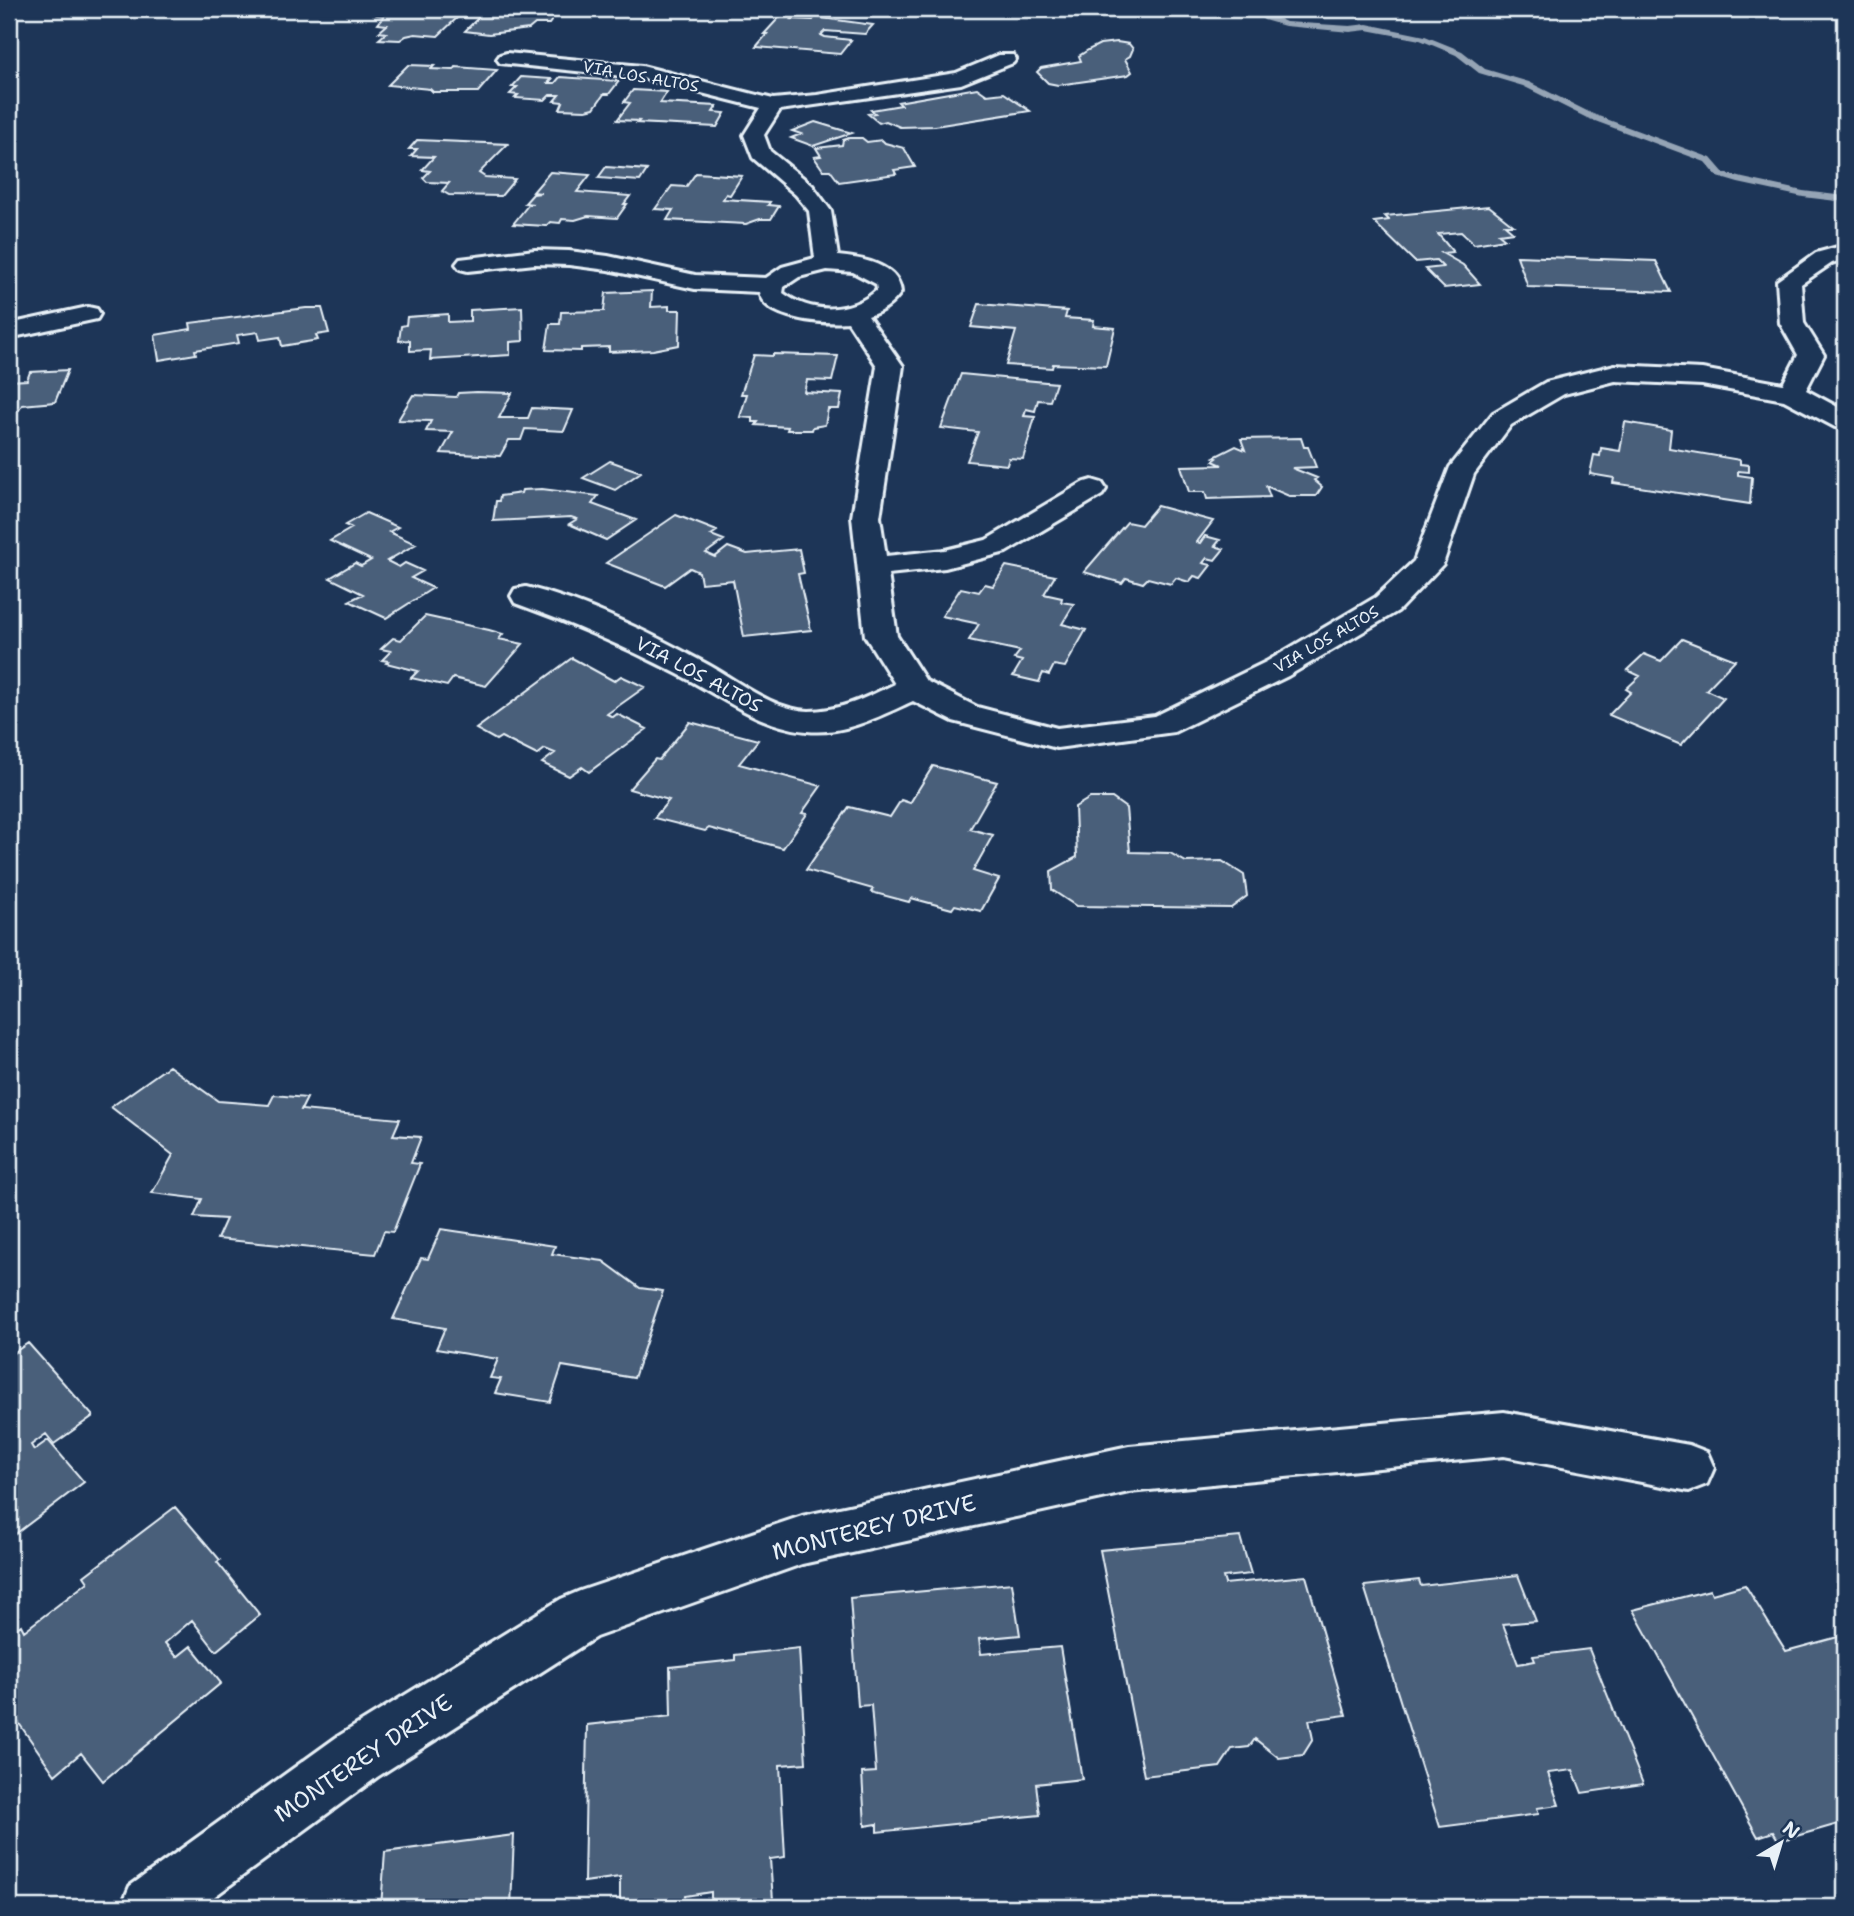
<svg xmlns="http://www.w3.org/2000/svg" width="1854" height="1916" font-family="'Shantell Sans',sans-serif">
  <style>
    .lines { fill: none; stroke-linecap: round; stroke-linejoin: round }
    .stream { fill: #95a4b5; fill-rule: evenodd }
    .building { fill: #495e7a; stroke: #e8f1f8; stroke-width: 2 }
    .minor-casing { stroke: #e8f1f8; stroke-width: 6 }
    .minor { fill: #1d3557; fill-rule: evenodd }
    .labels { text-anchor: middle; stroke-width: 5; stroke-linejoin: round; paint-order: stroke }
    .far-street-label { font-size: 16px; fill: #e8f1f8; stroke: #1d3557 }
    .street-label { font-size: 19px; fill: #e8f1f8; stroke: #1d3557 }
    .near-street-label { font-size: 23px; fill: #e8f1f8; stroke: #1d3557 }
  </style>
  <rect width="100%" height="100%" fill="#1d3557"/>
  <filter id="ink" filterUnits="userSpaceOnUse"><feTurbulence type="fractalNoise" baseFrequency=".0143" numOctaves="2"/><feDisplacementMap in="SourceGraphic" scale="14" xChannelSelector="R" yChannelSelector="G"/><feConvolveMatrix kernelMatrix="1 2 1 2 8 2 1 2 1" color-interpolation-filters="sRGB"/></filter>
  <g filter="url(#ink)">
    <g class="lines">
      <path class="stream" d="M1249 9H1258L1286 22 1350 26 1367 24 1425 36 1462 51 1485 69 1529 82 1593 114 1711 158 1724 173 1743 178 1803 191 1845 196V202L1803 197 1738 183 1718 177 1705 162 1587 118 1523 86 1479 73 1456 55 1420 40 1367 30 1350 32 1285 26 1264 20Z"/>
    </g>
    <path class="building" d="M384 9H437L435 10 451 12 446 16H459L438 36 415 34 406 36 400 40 379 39 386 33 379 32 387 25 378 24 384 16 377 15Z
      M515 9H560L549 24H535L529 29 489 34 465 31 481 15 495 16Z
      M787 9H801L792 19 813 20 815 17 873 25 865 34 825 31 821 35 825 37 851 40 840 54 756 47 767 34H764Z
      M917 9H948V14H917Z
      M1117 42 1129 44 1133 49 1130 56 1125 59 1132 72 1128 75 1058 85 1048 83 1037 72 1041 68 1081 61 1079 56 1088 50 1100 44Z
      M408 65 434 66 431 69 454 70 456 67 497 70 478 92H433L430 89 388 85Z
      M521 77 552 79 548 83H555L560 77 619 81 609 94H604L594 108 586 110 560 109 563 102 554 101 559 95H550L545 100 515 98 518 95 510 94 517 87H512Z
      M977 88 987 95 1004 93 1030 111 935 126 900 127 886 121 879 123 868 114 875 113 871 110 901 105 898 102Z
      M633 90 667 92 660 103 717 106 713 112 725 113 717 127 637 123 639 121 617 120 630 103 624 102Z
      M815 122 835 128 852 133 813 146 791 138 801 134 792 131Z
      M849 138H862L867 142 882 140 885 143 904 148 915 167 894 170 896 174 839 182 830 170H823L814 157 821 156 816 148 842 145 843 140Z
      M417 140 508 144 479 173 485 177 515 179 501 196 449 195 442 191 449 183 427 182 423 178 430 171 422 170 434 157 411 156 417 149H409Z
      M606 167 647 170 640 181 598 178Z
      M550 172 590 175 577 192 630 196 624 204H627L617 218 588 216 575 220 562 219 560 223 550 222 546 226 513 224 529 204H533L525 203 533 194 541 193 533 192Z
      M696 173 742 176 730 195 726 194 723 199 770 202 768 205 779 206 771 219H760L746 224 667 220 673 210 655 209 672 186 686 187Z
      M1489 206 1513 225H1505L1513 232 1499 234 1505 239 1474 244 1461 232 1438 234 1453 252 1442 253 1463 265 1480 284 1444 288 1425 269 1443 267 1436 260 1415 262 1374 222 1389 220 1385 216Z
      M1517 256 1656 261 1671 292 1528 287Z
      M652 291 651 307 669 306V310H680L679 345 653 350 609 352V347L581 348V351L546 350 550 324H560L561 312 604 311 606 293Z
      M979 304 1067 311 1065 318 1094 320 1093 326 1115 328 1106 366 1053 364 1052 368 1006 365 1016 331 971 327Z
      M522 307 523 341 510 342V355L430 360 431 350 410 351V340L399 341 401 326 406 325 407 317 448 314V322L470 321V310Z
      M306 308H322L329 333 316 335 318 340 282 346 280 337 260 340 258 332 237 335 239 343 195 350 196 354 159 360 155 335 191 329 190 323Z
      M773 354 838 356 832 381 807 380 804 392 842 394 839 409H828L825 425 813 427 812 430H787L788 427 756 425 758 422H753V418L740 417 747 394H741L754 355 773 356Z
      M68 370 55 402 22 405 19 410H9V381L27 380 30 372Z
      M961 374 1056 383 1050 401 1038 400 1035 411 1026 409 1024 416 1035 417 1023 459 1009 458 1007 465 967 461 978 432 941 428Z
      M477 392 512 393 499 418H528L532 408 573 410 564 431 525 429 521 440H509L500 456 441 453 453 432 426 431 431 421 398 420 413 395 456 397 458 393Z
      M1625 422 1671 430 1669 448 1740 460V464L1749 465V472L1738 471V475L1752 477 1750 504 1613 483 1614 478 1590 474 1594 455 1600 456 1601 448 1620 451Z
      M1301 438 1304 447H1308L1316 467 1292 468 1317 478 1314 480 1322 487 1316 496H1289L1266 486 1270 497 1207 499 1205 492H1189L1181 466 1222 465 1213 461 1217 458 1214 457 1236 446 1245 450 1241 439Z
      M610 461 641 472 615 490 583 478Z
      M542 489 598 496 592 504 636 520 606 540 569 524 577 519 571 517 493 521 496 501H499L500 496 521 493 522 490Z
      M1157 506 1213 521 1197 542 1200 543 1205 536 1220 540 1215 546 1224 549 1215 560 1207 558 1203 563 1211 565 1201 578 1194 576 1189 582 1176 578 1171 584 1148 578 1143 583 1126 578 1122 583 1084 572 1127 522 1141 525Z
      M366 513 398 527 389 532 416 544 387 561 399 567 405 563 423 571 411 578 433 588 386 618 349 601 363 594 330 578 355 563 361 566 371 560 330 541 352 528 345 525Z
      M676 515 717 531 711 535 724 540 706 553 715 557 728 547 747 554 799 549 804 573 798 574 811 630 744 637 733 580 701 583 699 572 690 568 665 586 606 563Z
      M1006 566 1055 576 1044 594 1062 598 1061 602 1074 604 1062 624 1086 630 1065 667 1054 665 1049 675 1043 673 1039 682 1013 676 1022 661 1014 659 1020 651 969 640 979 624 942 616 961 588 979 592 985 584 993 586Z
      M425 616 489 630 503 634 499 639 523 644 486 686 453 678 447 686 411 678 418 671 386 663 388 661 382 660 391 651 381 649 393 638 401 640Z
      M1682 639 1735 660 1706 690 1724 698 1681 745 1609 715 1631 692 1626 689 1640 676 1627 670 1644 654 1661 661Z
      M572 658 614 681 621 676 645 687 607 714 613 717 617 714 647 729 589 772 582 767 569 776 542 763 555 753 545 749 537 755 501 737 496 740 476 729Z
      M690 722 758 740 739 764 821 786 802 813 807 814 783 848 709 828 705 831 654 818 669 800 629 789 655 759 659 760Z
      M933 766 997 782 970 829 993 835 973 871 999 879 981 911 955 905 952 909 911 898 909 902 871 892 873 889 806 870 849 807 890 817 901 800 910 803Z
      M1090 798H1112L1126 808 1130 852 1170 853 1186 862 1222 861 1244 875 1247 896 1231 908 1076 906 1052 890 1051 871 1077 857 1075 807Z
      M169 1066 218 1101 269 1105 274 1095 307 1098 301 1110 400 1119 393 1135 421 1137 411 1163 420 1164 393 1232 384 1231 375 1254 217 1239 226 1219 194 1217 202 1199 152 1193 173 1155 111 1107Z
      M441 1229 555 1246 552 1254 603 1261 640 1288 663 1291 634 1378 562 1366 550 1402 495 1393 501 1379 490 1378 498 1359 436 1349 445 1328 393 1319 421 1258 428 1259Z
      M28 1343 93 1416 54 1444 46 1434 31 1445 34 1450 48 1440 84 1482 9 1539V1356Z
      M175 1507 220 1560 217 1562 260 1615 216 1651 192 1620 165 1643 177 1657 191 1646 221 1683 103 1781 81 1753 55 1775 9 1709V1634L21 1625 24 1631 88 1582 84 1576Z
      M1240 1537 1251 1574 1223 1577 1225 1584 1306 1576 1346 1715 1309 1720 1313 1739 1303 1755 1279 1758 1255 1739 1249 1747 1232 1749 1220 1767 1144 1776 1100 1550Z
      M1518 1575 1536 1621 1503 1624 1518 1664 1535 1661 1533 1656 1589 1649 1643 1784 1582 1793 1573 1770 1548 1773 1559 1805 1537 1808 1539 1814 1440 1827 1364 1586 1419 1580 1421 1586Z
      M1012 1583 1020 1635 979 1639 981 1654 1060 1647 1082 1779 1036 1784 1040 1815 877 1832V1824L865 1826 862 1773 876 1772 871 1705 858 1706 850 1598Z
      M1745 1585 1786 1651 1845 1635V1822L1779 1841 1773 1832 1758 1837 1633 1610 1710 1590 1712 1594Z
      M799 1648 806 1763 780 1765 785 1857 770 1859 773 1900 711 1907V1892L685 1896 686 1907H620V1877L584 1882 587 1725 671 1716 670 1667 735 1660V1655Z
      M514 1835 511 1907H381L385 1852Z"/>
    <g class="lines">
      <g class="minor-casing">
        <path id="minor" d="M507 53 642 66 773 99 817 95 956 73 999 55H1013L1016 59 1013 63 961 84 780 110 764 135 770 151 812 185 831 211 838 256C861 258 898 264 901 292 893 304 882 312 868 316L903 366 880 517 886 556 945 550 986 540 1082 483 1092 480 1102 483 1106 489 1102 495 1006 552 945 568 888 574 897 636 926 681 977 707 1057 728 1155 716 1266 662 1376 597 1414 561 1450 467 1493 413 1546 382 1615 365 1702 369 1783 384 1798 355 1780 323 1777 281 1816 253 1845 245V259L1832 263 1801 284 1804 323 1824 355 1806 390 1845 411V429L1835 427 1784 400 1702 385 1615 381 1564 394 1511 425 1474 474 1443 564 1398 611 1288 676 1174 732 1057 748 953 721 913 701C880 716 845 735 807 731 757 726 720 695 676 673 623 646 571 623 515 603L511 596 515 589 526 587C588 602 648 632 703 662 736 679 771 710 809 711 841 711 867 697 895 684L865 636 852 517 877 366 848 322C825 324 764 320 759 292L695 289 608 270 569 265 535 264 468 271 460 269 456 264 460 259 535 250 569 251 608 256 695 275 766 278 782 267 815 258 809 211 796 195 753 158 744 135 761 108 642 78 500 63 497 59 500 55ZM827 270 853 272 876 284 877 290C851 314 811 314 783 293L784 287 799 277Z
          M88 307 97 309 100 314 97 319 9 338V324Z
          M1504 1412 1689 1445 1707 1452 1714 1468 1707 1484 1689 1491 1504 1456 1129 1492 802 1564 596 1637 377 1777 200 1907H121L130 1886 337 1737 561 1599 580 1591 802 1516 1129 1446Z"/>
      </g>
      <use href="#minor" class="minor"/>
    </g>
  </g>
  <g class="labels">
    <g class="far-street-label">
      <text transform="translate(641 76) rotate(10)" y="6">VIA LOS ALTOS</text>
      <text transform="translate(1326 639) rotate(-30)" y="6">VIA LOS ALTOS</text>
    </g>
    <g class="street-label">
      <text transform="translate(699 674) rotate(28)" y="7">VIA LOS ALTOS</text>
    </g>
    <g class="near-street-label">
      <text transform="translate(874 1527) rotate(-14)" y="8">MONTEREY DRIVE</text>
      <text transform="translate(363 1758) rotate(-34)" y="8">MONTEREY DRIVE</text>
    </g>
  </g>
  <rect width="1854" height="1916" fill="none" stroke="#1d3557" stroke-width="35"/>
  <rect x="18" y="18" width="1819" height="1881" fill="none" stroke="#e8f1f8" stroke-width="2.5" filter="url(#ink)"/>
  <g transform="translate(1781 1843) rotate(38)" stroke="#1d3557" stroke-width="5" paint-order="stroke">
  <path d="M0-5L12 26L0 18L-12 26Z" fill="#e8f1f8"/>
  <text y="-10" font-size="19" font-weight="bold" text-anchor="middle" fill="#e8f1f8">N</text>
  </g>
</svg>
